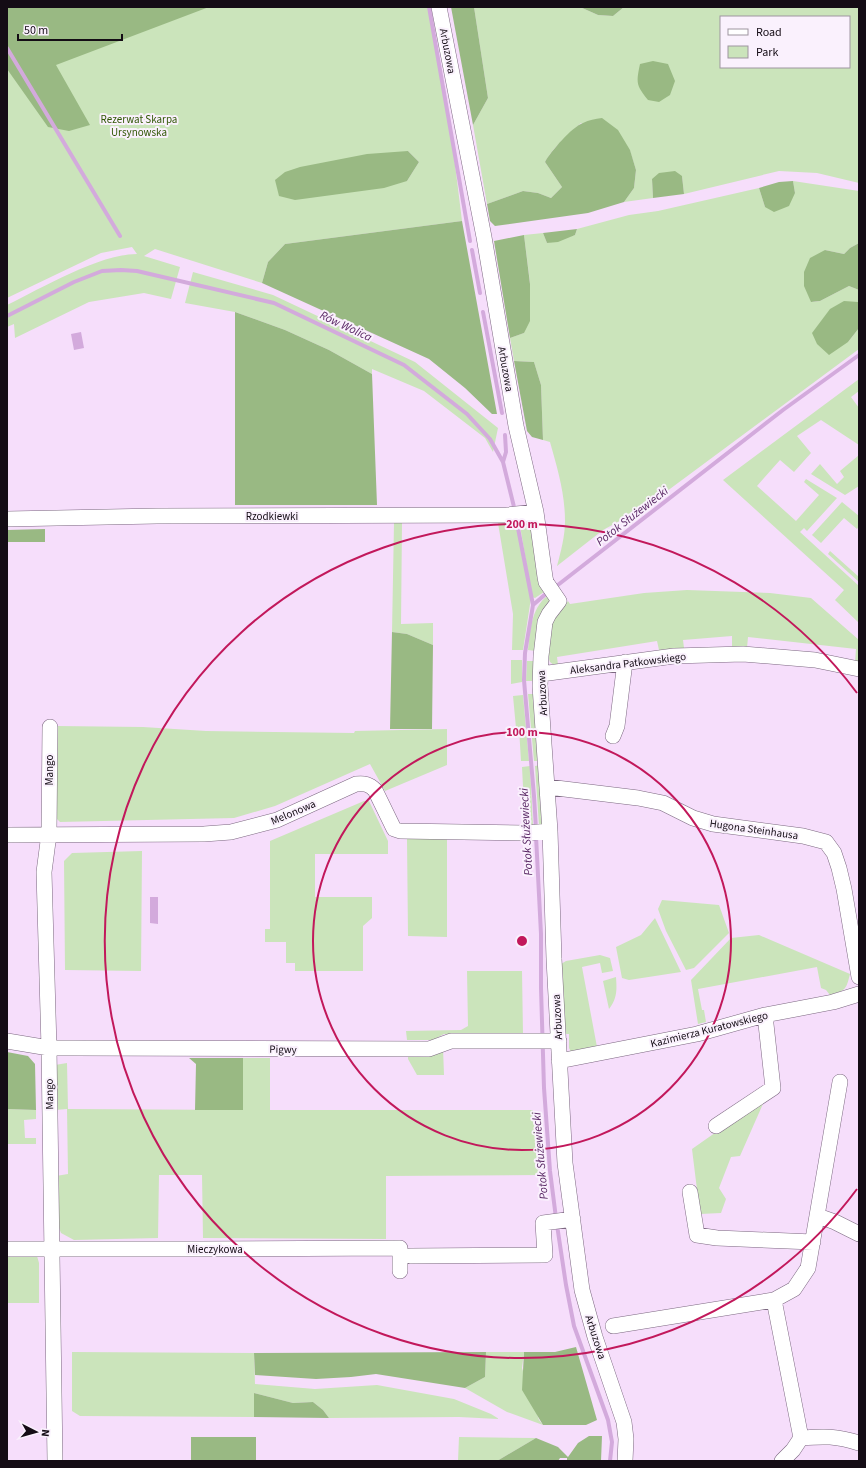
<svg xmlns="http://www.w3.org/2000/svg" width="866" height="1468" font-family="'Source Sans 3',sans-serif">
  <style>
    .green { fill: #cbe4bb; fill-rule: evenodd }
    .forest { fill: #99b983 }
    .water { fill: #d3aadc }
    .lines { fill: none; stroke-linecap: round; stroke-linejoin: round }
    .stream { stroke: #d3aadc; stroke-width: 4 }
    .minor-casing { stroke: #7c6881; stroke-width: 16 }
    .minor { stroke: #fff; stroke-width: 15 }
    .ring { fill: none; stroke: #c2185b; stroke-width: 2 }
    .labels { text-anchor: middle; stroke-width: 4; stroke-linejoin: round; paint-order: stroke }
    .street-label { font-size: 11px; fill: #140c15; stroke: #faf1fd }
    .park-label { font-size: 11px; fill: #325807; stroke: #faf1fd }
    .water-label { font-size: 12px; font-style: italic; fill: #5a2865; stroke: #faf1fd }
    .centre { fill: #c2185b; stroke: #faf1fd; stroke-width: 2 }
    .ring-label { font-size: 12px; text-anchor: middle; font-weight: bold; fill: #c2185b; stroke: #faf1fd; stroke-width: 4; stroke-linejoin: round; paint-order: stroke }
  </style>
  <rect width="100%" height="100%" fill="#f6defb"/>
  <path class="green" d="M7 7H430L439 56 437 57 451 132 462 221 285 244 268 262 262 283 155 249 144 256 180 267 171 299 144 293 89 302 15 338 14 324 7 327V305C42 288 99 254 137 254L132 247 101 253 7 298ZM408 151 419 162 407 181Z
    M474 7H580L598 15 613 16 624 7H859V183L817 173 779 171 684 194 682 176 652 179 653 198 624 202 634 188 636 170 630 151 581 123C568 135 554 146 545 162L562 187 551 198 538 193 523 191 487 204 473 125 488 98ZM721 17H849V67H721Z
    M793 181 859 191V243L850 248 844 254 825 250 812 302 820 301 849 286 859 290V303L858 302 848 342 859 328V349L628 520 627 517 603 530 557 566C561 551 565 536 565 521 565 493 557 467 550 442L543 440 541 385 534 362 514 361 510 338 524 333 530 283 524 235 543 233 547 243 575 235 577 229 629 215 658 211 759 188 765 207 795 193Z
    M193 272 273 295 415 362 498 428 493 452 485 438 424 391 372 369V374L329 350 285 330 235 312 185 303Z
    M859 379V391L851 397 859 408V445L821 420 797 436 811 453 794 472 780 460 757 486 796 521 819 495 804 482 806 479 837 498 807 531 804 528 800 532 859 586V623L835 600 844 590 723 480Z
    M859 455V486L845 495 811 474 820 464 837 484 844 477 840 471Z
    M842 502 859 516V526L857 529 844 518 821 543 812 535Z
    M516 520 531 598 523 650H512L513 614 498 523Z
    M519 520H530L544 592 535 598 532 597Z
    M394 523H402L401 624 433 623V645L407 634 392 632Z
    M830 551 859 577V582L828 554Z
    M687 590 770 593 811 598 859 640V662H855L856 649 748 637 747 648H732V636L683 640 684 648 659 650 657 641 557 657 558 665 555 666 550 662 548 656 551 625 554 619 568 601 570 604 644 593Z
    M547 596 550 600 536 651 528 650C530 631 531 609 547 596Z
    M511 660H522V682L511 684Z
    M527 661H536L533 682V681H526Z
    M528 694H533L541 761H534Z
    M523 695 529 761H521L519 728H516L513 696Z
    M57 726 143 727 206 731 354 733 355 731 447 729V765L385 791 370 764 275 806 234 818 60 822 54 816Z
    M541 765 545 825 539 826 535 766Z
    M530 766 533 826H525L522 767Z
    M364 801H369L388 841V854H315V897H372V918L363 926V971H295V963H286V942H265V929H270V841Z
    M407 839H447V937L408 936Z
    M142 851 141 971 65 970 64 861 72 853Z
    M662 900 719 905 729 933 694 968 686 970 666 931 658 909Z
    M655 918 681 972 629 980 622 978 616 947 641 935Z
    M759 935 850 974C846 990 846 990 830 995L826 990 821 988 817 967 698 989 702 1010H704L706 1022 698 1024 691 980 731 938Z
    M600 955 610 958 613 971 602 973 600 963 582 967 597 1047 571 1052 569 1048V1034H565L561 964 566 961Z
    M467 971H522L523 1034H444L433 1040H407L406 1031 461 1030 468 1026Z
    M616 977C617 990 617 999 609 1009L603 981Z
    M443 1048 444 1075H417L408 1059V1054Z
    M243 1058H270V1110H533L540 1175 386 1176V1239L203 1238 202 1175H159L158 1238 74 1240 61 1233 57 1223 56 1176 68 1174 67 1109 55 1110V1065L67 1063 68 1109 243 1110Z
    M766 1097 740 1156 731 1157 719 1188 726 1199 721 1213 700 1214 692 1149Z
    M7 1109 36 1110V1119L24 1120 25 1138H36V1144H7Z
    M7 1252 37 1256 39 1263V1303H7Z
    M72 1352 254 1353 255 1384 315 1389 377 1385 454 1399 491 1414 499 1419 459 1417 329 1418 323 1410 313 1402 293 1403 254 1393V1417L80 1416 72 1411Z
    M486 1352H524L522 1368 539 1420 543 1425 507 1412 465 1388 485 1377Z
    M459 1437 536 1438 497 1461H458Z"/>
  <path class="forest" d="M7 7H209L56 65 90 125 69 131 48 127 7 69Z
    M451 7H474L488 98 473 125Z
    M580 7H624L613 16 598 15Z
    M653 61 668 64 675 81 670 95 659 102 648 100C636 85 636 83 640 64Z
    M602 118 618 130 630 150 636 170 634 188 624 202 588 213 495 226 490 221 487 204 523 191 538 193 551 198 562 187 545 162C551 151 572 127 583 123 589 120 595 119 602 118Z
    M408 151 419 162 407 181 384 188 295 200 279 196 275 180 285 172 300 167 367 154Z
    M675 171 682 176 684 194 653 198 652 179 659 173Z
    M793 181 795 193 789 206 774 212 765 207 759 188 779 182Z
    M462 221 497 414H492L465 388 429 359 262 283 268 262 285 244Z
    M577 229 575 235 558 242 547 243 543 233Z
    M524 235 530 284V321L524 333 510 338 494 241Z
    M859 243V290L849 286 820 301 811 302 804 286V272L810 258 825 250 844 254 850 248Z
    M844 301 858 302 859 303V328L848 342 829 355 817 344 812 333 830 309Z
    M235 312 285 330 329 350 372 374 377 505H235Z
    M514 361 534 362 541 385 543 440 532 437 527 431Z
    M45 529V542H7V530Z
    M392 632 407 634 433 645 432 729H390Z
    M7 1052 28 1056 35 1064 36 1110 7 1109Z
    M189 1058H243V1110H195L196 1064Z
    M576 1347 597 1420 586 1425H543L522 1390 524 1352H555Z
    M486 1352 485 1377 465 1388 376 1374 351 1377 316 1379 255 1375 254 1353Z
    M254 1393 293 1403 313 1402 323 1410 329 1418 254 1417Z
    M589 1436H602L601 1461H567V1458H560L558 1461H497L536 1438 558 1447 568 1457 578 1443Z
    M191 1437H256V1461H191Z"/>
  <path class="water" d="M81 332 84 348 74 350 71 334Z
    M150 897H158V924L150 923Z"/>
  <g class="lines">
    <path class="stream" d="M429 7 470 241
      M7 48 120 236
      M472 250 480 293
      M483 312 502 413
      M7 316 74 282 102 271 121 270 137 271 274 303 404 365 467 414 490 439 503 462 515 511
      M503 462 506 452 505 435
      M516 518 533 605
      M554 588 783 410 859 355
      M536 829 534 796 524 680 525 653 533 605 548 592
      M536 836 541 934V988L544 1088 550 1171 556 1218
      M557 1225 566 1285 574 1326 608 1420 612 1442 610 1461"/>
    <g class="minor-casing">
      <path id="minor" d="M439 7 484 237 516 426 536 512 545 577 546 582 559 601 549 614 545 622 541 656 540 686 550 831 554 959 565 1163 582 1290 595 1337 624 1422 626 1439 625 1461
        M7 519 157 516 507 515 536 512
        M541 674 674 656 743 654 815 660 859 669
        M50 727 49 834 44 872 49 1048 55 1461
        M613 736 617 726 625 662
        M548 787 638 798 663 803 693 818 713 824 803 836 826 842 834 853 839 868 844 889 859 977
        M7 835 204 834 231 832 277 820 356 784C364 783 369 784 375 790L394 829 400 831 525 833 550 831
        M7 1041 49 1048H73L429 1049 451 1041H559
        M559 1061 697 1034 765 1015 833 1002 859 994
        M716 1126 773 1088 765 1015
        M690 1192 697 1235 717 1238 813 1242
        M818 1216 835 1222 859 1234
        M7 1249H198L400 1248V1271
        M410 1256 545 1255 543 1223 573 1219
        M774 1300 794 1289 808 1268 840 1082
        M613 1326 774 1300 801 1438 793 1450 782 1461
        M801 1438C825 1436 836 1436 859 1443"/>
    </g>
    <use href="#minor" class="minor"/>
  </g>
  <g class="ring">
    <circle cx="522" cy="941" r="209"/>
    <path d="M857 1189A417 417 0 1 1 857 693"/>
  </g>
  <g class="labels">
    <g class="street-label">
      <text transform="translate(448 51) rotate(79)" y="4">Arbuzowa</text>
      <text transform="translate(506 369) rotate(80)" y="4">Arbuzowa</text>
      <text x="272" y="520">Rzodkiewki</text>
      <text transform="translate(628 663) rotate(-7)" y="4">Aleksandra Patkowskiego</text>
      <text transform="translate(542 693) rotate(-93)" y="4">Arbuzowa</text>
      <text transform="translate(49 770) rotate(-90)" y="4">Mango</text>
      <text transform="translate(293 812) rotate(-23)" y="4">Melonowa</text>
      <text transform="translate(754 829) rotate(8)" y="4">Hugona Steinhausa</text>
      <text transform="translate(557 1017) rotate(-93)" y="4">Arbuzowa</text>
      <text transform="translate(709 1029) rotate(-14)" y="4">Kazimierza Kuratowskiego</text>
      <text transform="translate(283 1049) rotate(1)" y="4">Pigwy</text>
      <text transform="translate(49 1094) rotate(-91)" y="4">Mango</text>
      <text x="215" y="1253">Mieczykowa</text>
      <text transform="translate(596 1337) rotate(72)" y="4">Arbuzowa</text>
    </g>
    <g class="park-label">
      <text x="139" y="123">Rezerwat Skarpa<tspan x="139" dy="13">Ursynowska</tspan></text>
    </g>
    <g class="water-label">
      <text transform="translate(346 326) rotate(25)" y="4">Rów Wolica</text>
      <text transform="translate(632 516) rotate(-38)" y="4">Potok Służewiecki</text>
      <text transform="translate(526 832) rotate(-93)" y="4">Potok Służewiecki</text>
      <text transform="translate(540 1156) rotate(-95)" y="4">Potok Służewiecki</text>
    </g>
  </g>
  <circle cx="522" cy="941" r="6" class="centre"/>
  <g class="ring-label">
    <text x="522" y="528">200 m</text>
    <text x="522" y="736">100 m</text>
  </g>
  <rect width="866" height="1468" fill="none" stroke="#140c15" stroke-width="16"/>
  <rect x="720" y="16" width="130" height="52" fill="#faf1fd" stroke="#9e95a0"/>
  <rect x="728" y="29" width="20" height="6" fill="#ffffff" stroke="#9e95a0"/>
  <text x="756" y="36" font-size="12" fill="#140c15">Road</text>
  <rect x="728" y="46" width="20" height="12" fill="#cbe4bb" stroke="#9e95a0"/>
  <text x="756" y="56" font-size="12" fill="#140c15">Park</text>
  <g transform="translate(36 1432) rotate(96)" stroke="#faf1fd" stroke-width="3" paint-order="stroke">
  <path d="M0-3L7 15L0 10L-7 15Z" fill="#140c15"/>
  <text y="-6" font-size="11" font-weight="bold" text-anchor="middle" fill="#140c15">N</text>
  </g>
  <path d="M18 34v6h104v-6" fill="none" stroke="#140c15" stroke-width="2"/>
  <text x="24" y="34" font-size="12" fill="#140c15" stroke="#faf1fd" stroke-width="3" paint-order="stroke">50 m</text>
</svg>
